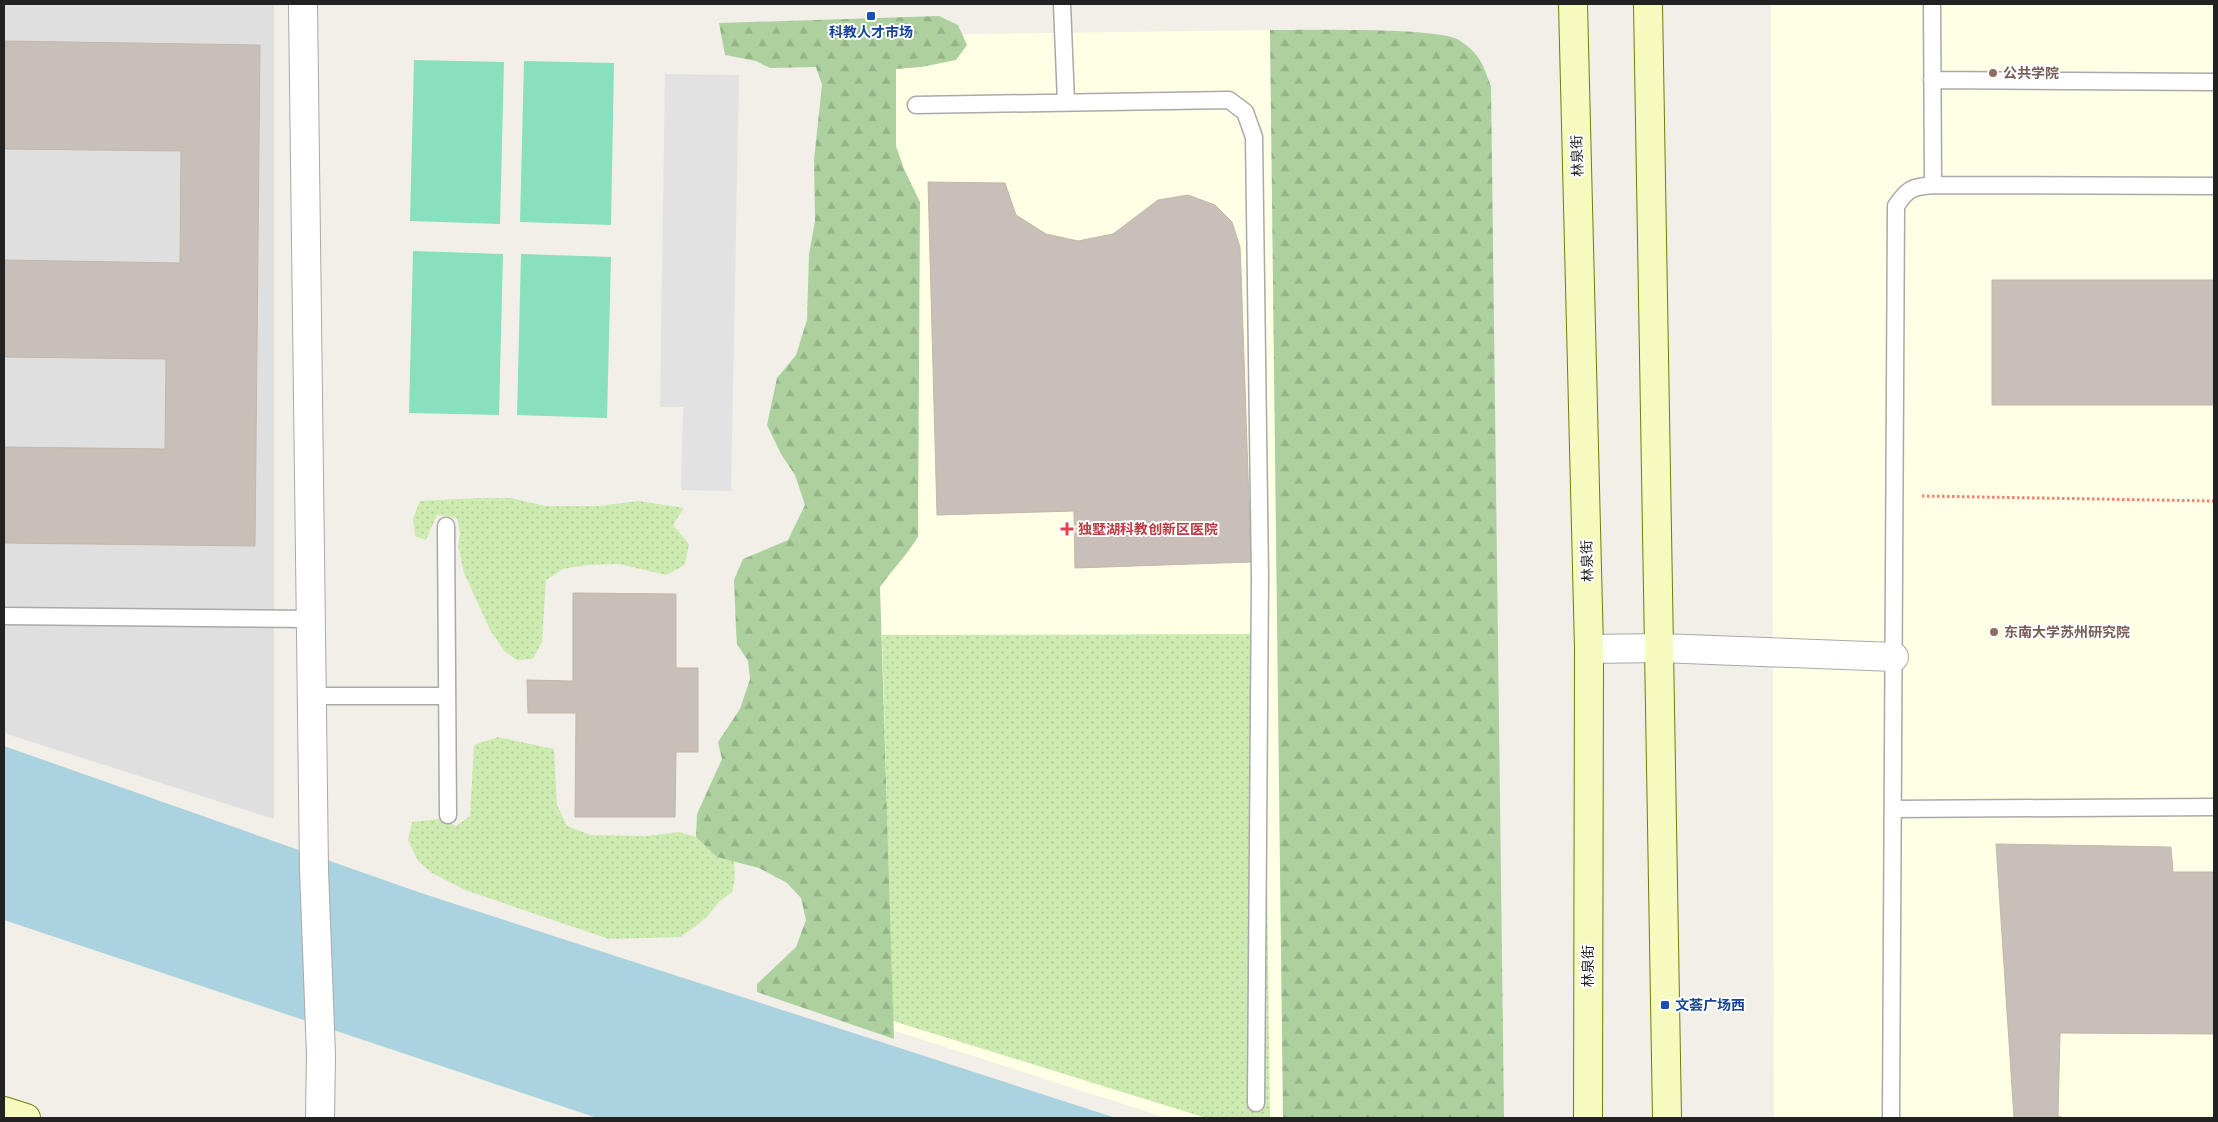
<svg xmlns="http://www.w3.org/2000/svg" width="2218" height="1122" font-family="Commissioner,'Noto Sans SC',sans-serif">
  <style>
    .residential { fill: #e0dfdf }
    .education { fill: #ffffe5 }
    .grass { fill: url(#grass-dots) }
    .forest { fill: url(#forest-firs) }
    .pitch { fill: #88e0be }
    .parking { fill: #e2e2e2 }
    .water { fill: #aad3df }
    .building { fill: #c7bfb8; stroke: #c4b6ab }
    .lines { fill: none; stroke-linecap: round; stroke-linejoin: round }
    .lane-casing { stroke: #a9a9a9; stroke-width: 19 }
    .street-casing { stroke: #a9a9a9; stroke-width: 30 }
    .secondary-casing { stroke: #707d05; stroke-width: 30 }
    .path { stroke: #fa8072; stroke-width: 3; stroke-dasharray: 2.5 2.5; stroke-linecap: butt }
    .lane { stroke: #fff; stroke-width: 16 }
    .street { stroke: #fff; stroke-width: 28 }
    .secondary { stroke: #f7fabf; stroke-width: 28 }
    .transit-dot { fill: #1a4fb4; stroke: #fff; stroke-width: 2 }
    .education-dot { fill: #8d6e63; stroke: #fff; stroke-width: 2 }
    .health-dot { fill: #e0444e; stroke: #fff; stroke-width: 2 }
    .labels { text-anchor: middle; stroke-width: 4; stroke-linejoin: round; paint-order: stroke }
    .transit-label { font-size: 14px; font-weight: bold; fill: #164399; stroke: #fff }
    .education-label { font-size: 14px; font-weight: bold; fill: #785e54; stroke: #fff; text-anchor: start }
    .street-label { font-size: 14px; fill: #222; stroke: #fff }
    .health-label { font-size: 14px; font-weight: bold; fill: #be3a42; stroke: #fff; text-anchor: start }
  </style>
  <defs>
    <pattern id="grass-dots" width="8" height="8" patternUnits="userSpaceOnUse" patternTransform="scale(1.25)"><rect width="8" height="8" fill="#cdebb0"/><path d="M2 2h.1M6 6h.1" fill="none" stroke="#b0c997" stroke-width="1.8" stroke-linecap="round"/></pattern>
    <pattern id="forest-firs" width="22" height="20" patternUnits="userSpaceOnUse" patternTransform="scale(1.25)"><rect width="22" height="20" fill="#add19e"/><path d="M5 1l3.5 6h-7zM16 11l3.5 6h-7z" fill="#95b388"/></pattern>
  </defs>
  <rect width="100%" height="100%" fill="#f2efe9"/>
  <path class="residential" d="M4 4H274V819L4 733Z"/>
  <path class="education" d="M1771 4H2214V1118H1774Z
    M1270 30 1283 1118H1167L867 1022 848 36Z"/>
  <path class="grass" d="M478 498H511L545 506H598L638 501 684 508 673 525 689 544 685 565 666 575 619 564 587 565 563 569 546 580 542 642 533 659 517 660 504 651 490 630 464 573 458 546 460 534 457 518 437 515 426 540 415 536 413 518 420 501Z
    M1264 634 1270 1118H1206L893 1021 882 635Z
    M498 737 554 749 557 805 567 826 591 835 647 836 679 832 696 837 717 857 734 861 735 879 732 892 719 902 706 918 681 937 609 939 465 890 432 873 418 861 408 840 412 822 439 819 456 826 470 816 474 745Z"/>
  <path class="forest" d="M939 16 958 25 967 45 956 60 921 67 896 69V146L904 169 920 202 918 537C907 555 892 570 880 587L894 1039 757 992V984L796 947 806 920 801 898 787 883 759 868 717 857 696 837 697 814 722 759 718 742 740 709 750 679 748 661 737 644 736 629 734 580 743 559 788 540 805 505 795 475 781 454 767 425 777 378 796 355 807 320 809 254 815 221 814 160 822 85 816 67 770 68 756 61 725 55 719 23Z
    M1270 30C1302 30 1440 27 1459 40 1481 55 1482 63 1491 86L1504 1118H1283Z"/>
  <path class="pitch" d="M414 60 504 62 500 224 410 221Z
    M524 61 614 63 611 225 520 222Z
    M413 251 503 254 499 415 409 413Z
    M521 254 611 257 607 418 517 415Z"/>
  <path class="parking" d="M665 74 739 75 731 491 681 490 683 407H660Z"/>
  <path class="water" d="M4 746 421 893 1116 1118H597L4 920Z"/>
  <path class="building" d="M4 41 260 45 255 546 4 543V447L165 449 166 359 4 357V260L180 263 181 151 4 149Z
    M928 182 1005 183 1016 215 1046 234 1078 241 1113 234 1158 200 1188 195 1215 205 1232 222 1240 247 1241 270 1251 562 1075 568 1074 511 937 515Z
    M1992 280H2214V405H1992Z
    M573 593 676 594V668H698V752H676L675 817H575L576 713H528L527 680 573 681Z
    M1996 844 2171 847 2173 872H2214V1034L2060 1033 2058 1116 2063 1118H2014Z"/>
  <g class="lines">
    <g class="lane-casing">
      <path id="lane" d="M1062 4 1066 102
        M1932 4 1933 185
        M1932 80 2214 82
        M916 105 1229 100 1245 112 1254 137 1260 577 1256 1103
        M446 526 448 815
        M4 616 311 619
        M312 696H447
        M1893 809 2214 807
        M1891 1118 1896 206C1908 188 1912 187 1933 185L2214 186"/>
    </g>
    <g class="street-casing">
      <path id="street" d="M303 4 314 870 321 1055 320 1118
        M1589 649 1660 648 1894 657"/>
    </g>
    <g class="secondary-casing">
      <path id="secondary" d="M1573 4 1589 649 1588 1118
        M1648 4 1667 1118
        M4 1111 26 1118"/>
    </g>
    <path class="path" d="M1922 496 2214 501"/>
    <use href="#lane" class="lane"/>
    <use href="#street" class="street"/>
    <use href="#secondary" class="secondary"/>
  </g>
  <g class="transit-dot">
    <rect x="866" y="11" width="10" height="10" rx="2.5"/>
    <rect x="1660" y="1000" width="10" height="10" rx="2.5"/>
  </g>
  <g class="education-dot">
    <circle cx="1993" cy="73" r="5"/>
    <circle cx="1994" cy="632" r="5"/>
  </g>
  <path class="health-dot" d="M1064.5 521.5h5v5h5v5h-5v5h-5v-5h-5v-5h5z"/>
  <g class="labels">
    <g class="transit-label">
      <text x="871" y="37">科教人才市场</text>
      <text x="1675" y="1010" text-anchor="start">文荟广场西</text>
    </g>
    <g class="education-label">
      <text x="2003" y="78">公共学院</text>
      <text x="2004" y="637">东南大学苏州研究院</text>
    </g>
    <g class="street-label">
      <text transform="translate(1577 156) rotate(-92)" y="5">林泉街</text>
      <text transform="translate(1587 561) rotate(-92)" y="5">林泉街</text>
      <text transform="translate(1588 966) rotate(-90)" y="5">林泉街</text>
    </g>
    <g class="health-label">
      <text x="1078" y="534">独墅湖科教创新区医院</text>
    </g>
  </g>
  <rect width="2218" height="1122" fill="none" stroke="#222222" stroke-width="10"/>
</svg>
